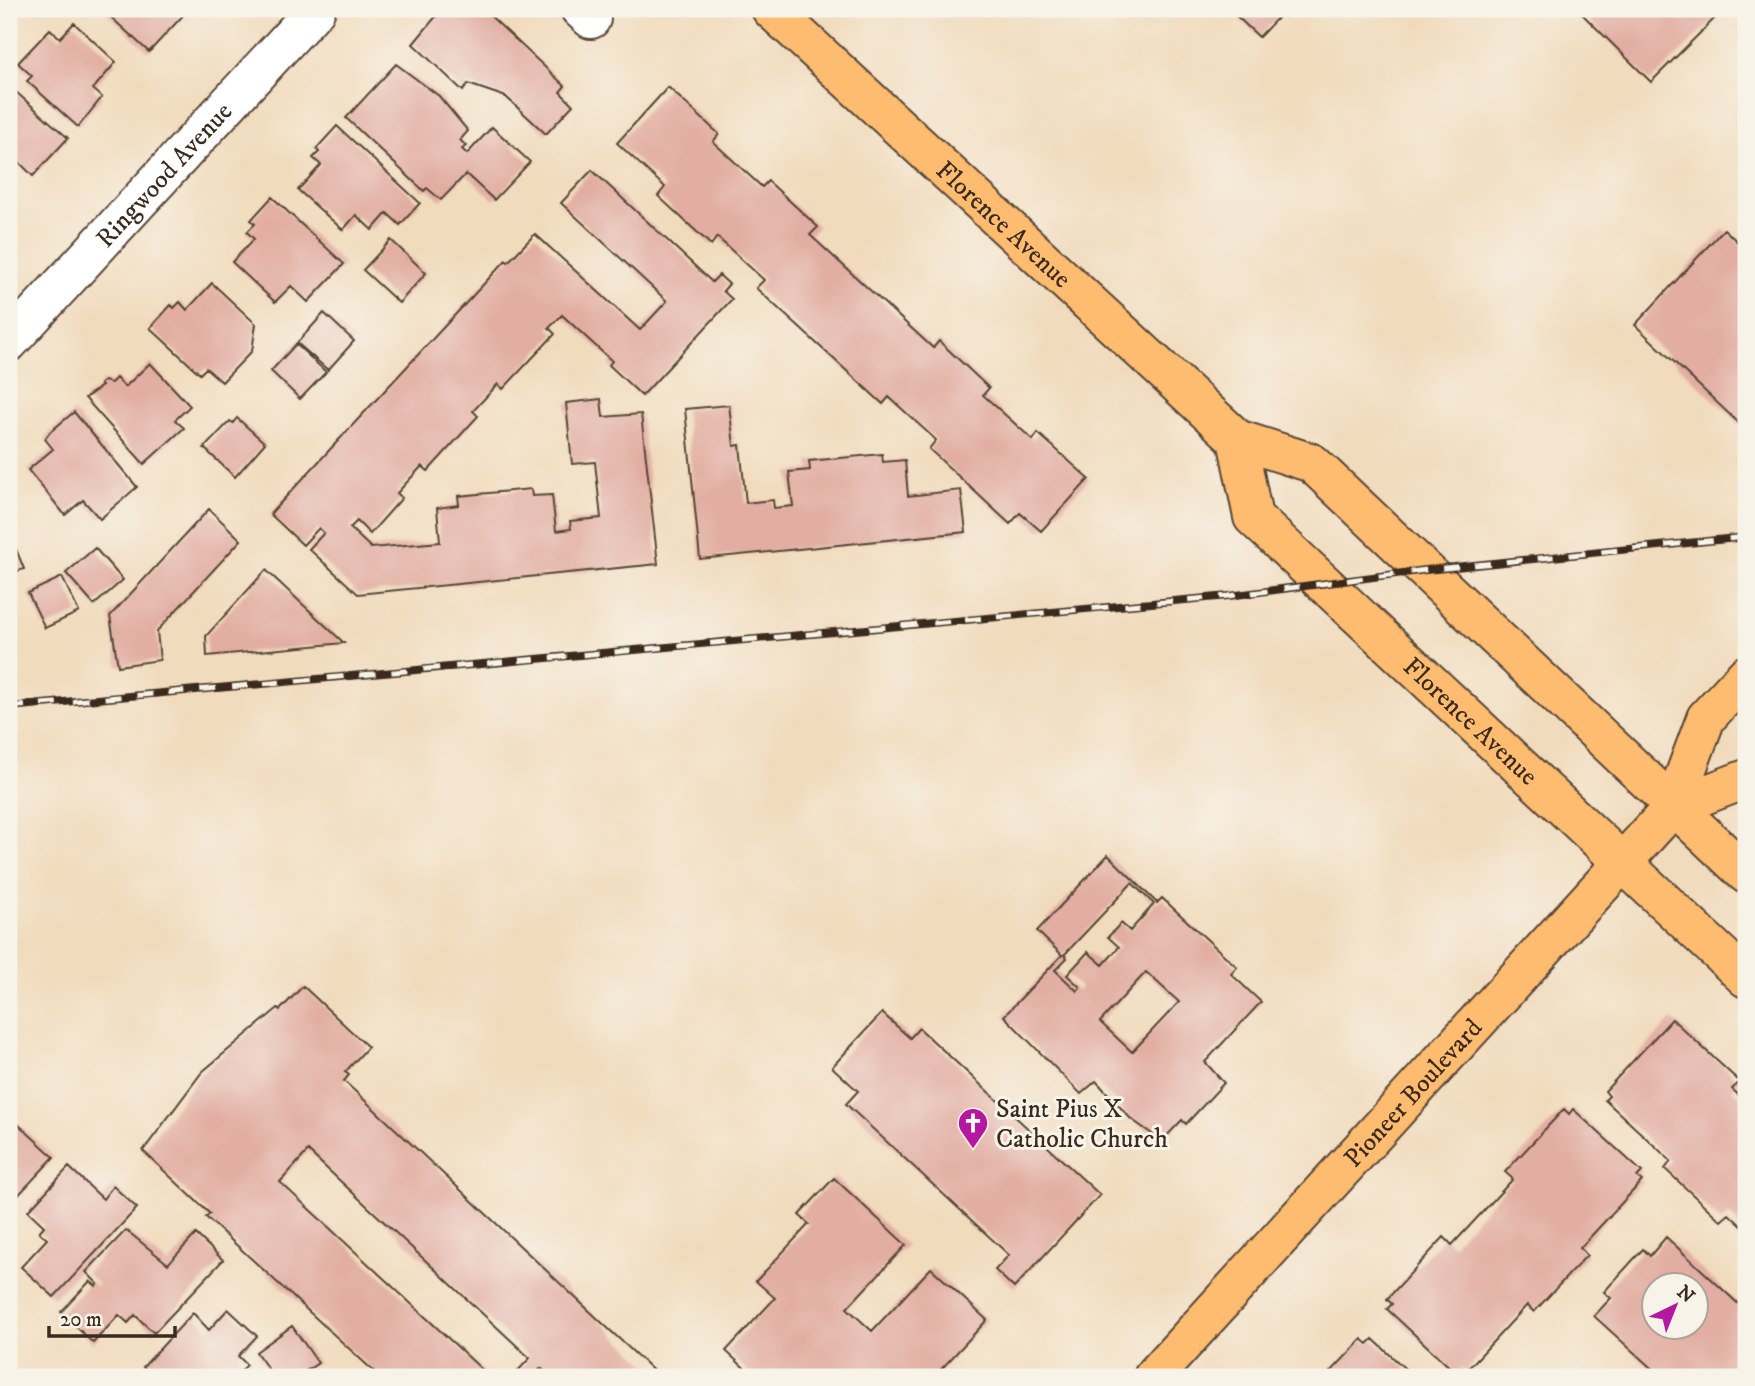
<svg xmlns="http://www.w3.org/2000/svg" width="1755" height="1386" font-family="'IM FELL DW Pica',serif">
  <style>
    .building { fill: #e2ada2; fill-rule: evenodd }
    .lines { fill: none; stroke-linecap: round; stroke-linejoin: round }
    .minor-casing { stroke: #564536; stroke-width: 42 }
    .major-casing { stroke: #564536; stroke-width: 42 }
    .minor { stroke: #fff; stroke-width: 38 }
    .major { stroke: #fdbc70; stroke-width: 38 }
    .rail-casing { stroke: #3b2a1e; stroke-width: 8 }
    .rail { stroke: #f7f3e8; stroke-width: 5; stroke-dasharray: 16; stroke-linecap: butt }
    .labels { text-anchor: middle; stroke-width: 6; stroke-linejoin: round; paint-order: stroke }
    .street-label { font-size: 26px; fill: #3b2a1e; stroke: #f7f3e8 }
    .poi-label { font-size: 26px; fill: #3b2a1e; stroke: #f7f3e8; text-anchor: start }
  </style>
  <rect width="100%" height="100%" fill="#f7f3e8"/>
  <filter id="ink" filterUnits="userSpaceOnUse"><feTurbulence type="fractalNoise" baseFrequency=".0143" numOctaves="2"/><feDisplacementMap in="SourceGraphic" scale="14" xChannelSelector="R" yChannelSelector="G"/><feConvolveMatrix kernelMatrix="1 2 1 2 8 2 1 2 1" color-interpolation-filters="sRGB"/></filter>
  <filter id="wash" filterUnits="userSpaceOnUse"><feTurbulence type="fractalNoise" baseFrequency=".00686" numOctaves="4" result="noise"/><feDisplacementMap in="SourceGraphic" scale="28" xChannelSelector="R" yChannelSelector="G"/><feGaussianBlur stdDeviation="1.57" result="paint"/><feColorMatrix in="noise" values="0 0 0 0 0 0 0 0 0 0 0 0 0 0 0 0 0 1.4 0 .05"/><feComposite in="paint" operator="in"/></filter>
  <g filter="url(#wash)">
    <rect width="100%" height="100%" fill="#f1dbbd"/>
    <g id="blocks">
      <path class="building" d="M102 9H189L149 52Z
        M442 9H483L565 86 560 92 573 105 546 134 506 97 468 84 463 91 413 44Z
        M1229 9H1286L1259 37Z
        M1577 9H1709L1717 16 1651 82Z
        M74 23 116 62 93 89 102 97 78 127 27 81 32 76 18 63 50 29 60 38Z
        M396 64 439 96 468 131 460 140 466 146 462 149 467 154 492 127 530 162 494 200 466 174 441 200 427 188 424 191 346 118Z
        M668 87 719 134 713 142 762 187 768 181 818 227 810 235 933 348 939 341 989 388 983 395 1033 440 1038 433 1089 479 1041 531 1020 513 1010 524 929 449 936 440 889 397 883 404 756 288 764 280 717 237 711 245 658 196 665 187 617 143Z
        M16 92 68 138 33 176 18 161 9 171V95L12 98Z
        M337 126 420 203 400 225 387 213 372 230 356 215 343 230 298 190 321 165 313 158 319 152 316 149Z
        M592 170 712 282 719 275 729 284 723 291 732 299 642 396 609 365 612 361 562 315 549 328 555 334 503 389 498 384 473 411 478 416 428 471 422 466 397 493 402 498 370 534 357 521 350 528 371 548 440 542 437 508 459 505 458 496 531 489 532 496 552 495 556 531 571 529 570 521 601 518 595 462 572 464 566 403 601 399 603 417 641 414 658 564 358 594 309 549 324 533 319 528 303 545 270 514 506 260 508 262 535 234 640 330 667 301 561 203Z
        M272 197 344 264 308 302 291 286 275 302 232 262 254 239 247 232 255 224 251 220Z
        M1724 229 1746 250V430L1635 325Z
        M391 240 426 273 399 303 363 270Z
        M212 283 256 324 252 351 222 382 206 368 200 374 150 328 171 305 174 308 180 302 187 310Z
        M324 313 354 341 328 370 297 343Z
        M296 344 326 372 300 399 271 371Z
        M150 363 190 406 175 420 184 428 144 464 85 398 102 386 100 384 104 381 111 383 116 378 125 387Z
        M729 405 734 446 740 445 746 503 773 500 774 508 793 506 789 472 810 470 809 461 882 454 883 462 905 460 908 496 961 490 966 532 700 559 685 409Z
        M74 412 137 487 100 519 83 500 65 515 28 470 53 449 45 439 50 432Z
        M237 418 265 443 235 477 204 448 230 421 233 423Z
        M209 509 241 540 157 631 160 660 118 666 110 616Z
        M9 532 24 569 9 574Z
        M95 548 123 580 94 605 66 573Z
        M266 570 344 643 207 656 206 636Z
        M62 577 79 612 45 628 28 593Z
        M1108 855 1157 903 1162 898 1237 967 1231 974 1261 1002 1205 1062 1224 1083 1186 1124 1182 1120 1162 1141 1131 1119 1096 1081 1081 1094 1004 1016 1062 955 1037 931ZM1132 883 1154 904 1130 931 1121 923 1108 937 1119 947 1103 965 1088 952 1067 975 1080 987 1077 991 1055 970 1067 958 1064 955ZM1146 972 1179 1002 1132 1052 1100 1022Z
        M303 986 368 1047 345 1072 349 1075 344 1081 660 1377H550L541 1368 533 1377H512L530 1358 308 1151 280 1182 490 1377H380L206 1217 210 1214 143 1151 202 1072 278 1008 280 1010Z
        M882 1013 910 1038 919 1028 1100 1195 1014 1288 995 1270 1009 1255 846 1104 858 1091 832 1067Z
        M1672 1019 1740 1082 1732 1089 1746 1102V1230L1729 1214 1721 1221 1665 1169 1671 1161 1605 1100 1609 1096 1605 1091Z
        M1564 1109 1569 1114 1573 1109 1642 1172 1637 1177 1642 1181 1580 1248 1587 1255 1534 1312 1527 1305 1465 1372 1461 1368 1456 1373 1387 1309 1392 1304 1387 1299 1444 1237 1452 1245 1513 1179 1505 1172Z
        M9 1116 54 1157 12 1202 9 1198Z
        M69 1167 103 1199 113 1186 137 1208 54 1297 21 1267 47 1239 39 1232 44 1226 28 1211Z
        M834 1178 906 1245 847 1308 872 1331 931 1268 987 1320 934 1377H839L835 1373 831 1377H754L726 1351 775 1298 756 1281 809 1224 799 1215Z
        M126 1230 168 1264 196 1234 223 1260 154 1333 135 1315 128 1323 119 1315 93 1343 61 1312 90 1281 96 1286 98 1284 86 1272Z
        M1666 1237 1746 1311V1377H1661L1594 1316 1611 1298 1604 1292 1643 1249 1650 1256ZM1654 1284H1696V1326H1654Z
        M228 1309 257 1336 238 1356 247 1365 235 1377H154L143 1367 193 1313 209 1330Z
        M292 1326 318 1363 297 1377H274L256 1352Z
        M1362 1339 1368 1344 1373 1339 1414 1377H1326Z"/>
    </g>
  </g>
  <g filter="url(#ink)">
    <use href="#blocks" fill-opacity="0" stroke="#564536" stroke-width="2"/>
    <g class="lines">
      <g class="minor-casing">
        <g id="minor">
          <path d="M580 9 591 19"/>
          <path id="s1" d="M9 342 316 9"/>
        </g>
      </g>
      <g class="major-casing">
        <g id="major">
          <path id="s2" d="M771 9 1237 439 1312 463 1746 874"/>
          <path id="s3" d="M1237 439 1253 517 1746 978"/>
          <path d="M1673 807 1746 779"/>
          <path id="s4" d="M1153 1377 1673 807 1706 718 1746 675"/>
        </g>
      </g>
      <use href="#minor" class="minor"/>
      <use href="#major" class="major"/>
      <g class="rail-casing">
        <path id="rail" d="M9 707 1229 596 1426 570 1746 537"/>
      </g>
      <use href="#rail" class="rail"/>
    </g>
  </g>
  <defs>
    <g id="church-pin" transform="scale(1.575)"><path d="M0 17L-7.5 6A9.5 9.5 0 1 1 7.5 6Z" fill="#b5179e" stroke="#f7f3e8"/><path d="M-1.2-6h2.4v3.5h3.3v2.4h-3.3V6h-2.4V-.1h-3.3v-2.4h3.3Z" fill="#fff"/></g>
  </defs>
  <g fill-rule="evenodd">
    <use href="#church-pin" x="973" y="1123"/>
  </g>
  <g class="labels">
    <g class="street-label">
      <text dy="9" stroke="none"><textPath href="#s1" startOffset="228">Ringwood Avenue</textPath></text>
      <text dy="9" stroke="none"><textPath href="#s2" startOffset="317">Florence Avenue</textPath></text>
      <text dy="9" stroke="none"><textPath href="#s3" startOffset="378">Florence Avenue</textPath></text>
      <text dy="9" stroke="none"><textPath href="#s4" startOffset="385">Pioneer Boulevard</textPath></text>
    </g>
    <g class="poi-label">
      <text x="996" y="1117">Saint Pius X<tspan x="996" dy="30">Catholic Church</tspan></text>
    </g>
  </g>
  <rect width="1755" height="1386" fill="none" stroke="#f7f3e8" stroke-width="35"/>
  <g transform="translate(1675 1306) rotate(43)"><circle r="33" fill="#f7f3e8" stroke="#aca397" stroke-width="2"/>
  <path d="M0-5L12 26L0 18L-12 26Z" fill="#b5179e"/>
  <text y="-10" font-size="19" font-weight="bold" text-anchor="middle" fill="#3b2a1e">N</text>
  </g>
  <path d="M49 1326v10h126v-10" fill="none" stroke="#3b2a1e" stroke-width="3.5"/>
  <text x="60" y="1326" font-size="21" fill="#3b2a1e" stroke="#f7f3e8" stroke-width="5" paint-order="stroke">20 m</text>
</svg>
